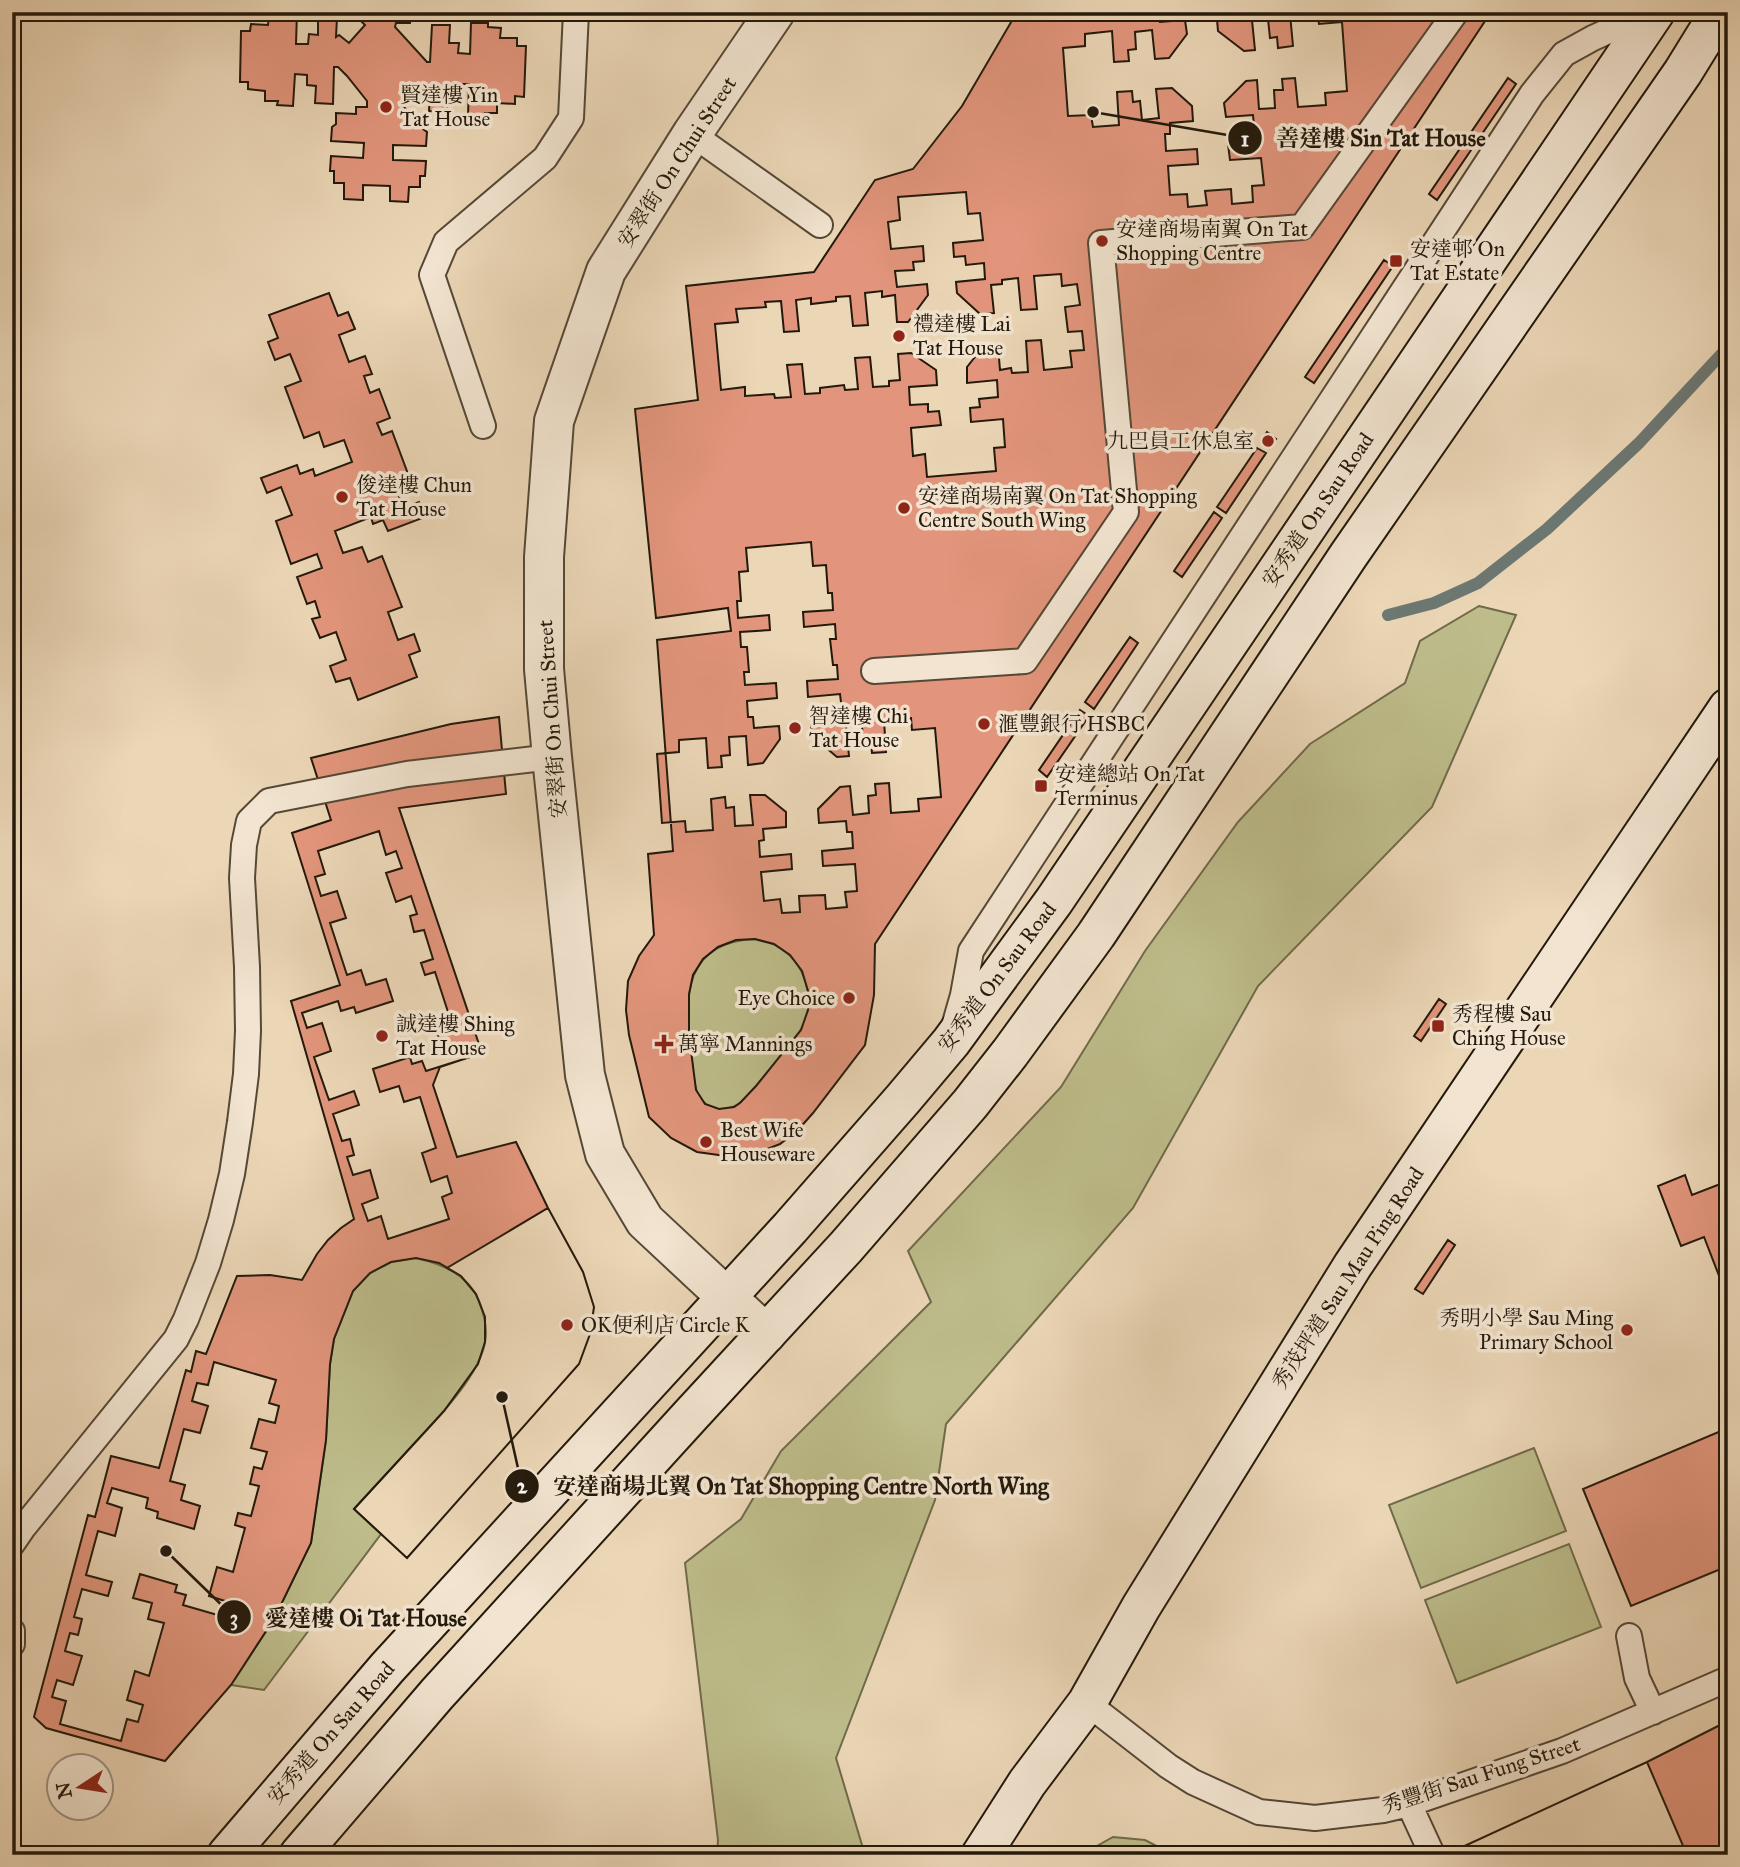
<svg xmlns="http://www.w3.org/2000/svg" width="1740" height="1867" font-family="'IM FELL Great Primer','Noto Serif TC',serif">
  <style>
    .green { fill: #bdbc8a; stroke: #706a4a; stroke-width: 2 }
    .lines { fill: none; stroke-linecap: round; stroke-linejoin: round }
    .stream { stroke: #6c7873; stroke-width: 12 }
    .building { fill: #e2957c; stroke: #23190b; stroke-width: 2; fill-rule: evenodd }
    .service-casing { stroke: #554836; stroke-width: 28 }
    .minor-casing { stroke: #554836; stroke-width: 42 }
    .secondary-casing { stroke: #23190b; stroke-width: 42 }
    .service { stroke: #f2e4d0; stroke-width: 24 }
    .minor { stroke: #f2e4d0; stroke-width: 38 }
    .secondary { stroke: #f2e4d0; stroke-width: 38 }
    .poi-dot { fill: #8f2418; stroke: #f2e4d0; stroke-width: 2.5 }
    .labels { text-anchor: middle; stroke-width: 7; stroke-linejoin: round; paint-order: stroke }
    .poi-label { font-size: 21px; fill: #23190b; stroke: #f2e4d0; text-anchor: start }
    .street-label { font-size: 21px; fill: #23190b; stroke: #f2e4d0 }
    .leader { fill: none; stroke: #23190b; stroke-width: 2.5 }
    .callout-dot { fill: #23190b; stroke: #f2e4d0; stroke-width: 2.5 }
    .mark-label { font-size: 21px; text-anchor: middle; font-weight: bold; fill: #fff }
    .callout-label { font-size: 23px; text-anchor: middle; font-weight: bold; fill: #23190b; stroke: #f2e4d0; stroke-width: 7; stroke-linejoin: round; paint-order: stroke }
  </style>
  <rect width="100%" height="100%" fill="#ebd6b6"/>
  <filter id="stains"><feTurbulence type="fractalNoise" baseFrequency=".00286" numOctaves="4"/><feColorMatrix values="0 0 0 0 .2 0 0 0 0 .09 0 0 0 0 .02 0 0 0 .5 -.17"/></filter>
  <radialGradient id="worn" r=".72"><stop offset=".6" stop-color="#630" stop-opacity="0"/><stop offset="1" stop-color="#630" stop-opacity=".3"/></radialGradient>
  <path class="green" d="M1479 606 1516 615 1432 807 1258 986 1133 1208 946 1424 935 1500 836 1758 865 1855H717L718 1840 685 1563 741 1519 781 1451 931 1302 908 1251 1061 1087 1145 951 1238 822 1310 744 1405 683 1420 641Z
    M755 939C761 941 769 942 775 945 806 961 818 1001 800 1031 791 1046 779 1060 767 1073 755 1087 740 1112 718 1109 709 1108 702 1102 698 1094 692 1082 693 1065 691 1052 683 996 685 942 755 939Z
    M416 1258C442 1264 468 1274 479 1301 484 1314 488 1328 485 1342 479 1377 435 1421 412 1446 393 1467 373 1488 354 1509L381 1534 264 1690 231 1685 274 1619 311 1543 326 1440 330 1364 334 1339 344 1314 353 1291 370 1273 391 1262Z
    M1534 1448 1566 1531 1421 1588 1389 1505Z
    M1569 1544 1601 1627 1457 1683 1425 1600Z
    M1113 1837 1145 1840 1174 1855H1081Z"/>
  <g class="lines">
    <path class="stream" d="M1388 615 1434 603 1478 583 1547 529 1639 443 1728 347"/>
  </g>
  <path class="building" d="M281 12H297L296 44H308L309 34 318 35V17L337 18 336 37 339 35 349 43 365 25 360 20V12H429V16L411 15 410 23H396L395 27 427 62H430L432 25H450L449 43H459L458 53 470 54 471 23H488V27L501 28 500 38H517V46H526L524 97 515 96V104L497 103V113H485L484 117 468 116 469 84H457V94L448 93 447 112 429 111 430 92 426 94 417 85 400 103 406 109 405 116 424 117 423 129 427 132 426 146 393 145V160L426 161 425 176H420V187H409L408 202 390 201V186L363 185V200L344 199V183H334V171H330L331 156 363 158 364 143 331 141 332 127 336 124V113L356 114V107H367V101L347 76 338 67H334L333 104 315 103 316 86 307 85V75L295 74 293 106 277 105 278 101H265V91L248 89V82H240L241 31H250L251 24 268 25 269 15H281Z
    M1017 12H1491L875 944 874 995 865 1045 813 1113 798 1130 780 1144 757 1153 733 1157 697 1152 671 1138 649 1117 629 1035 626 1010 628 981 639 956 654 935 648 854 673 851 657 640 731 631 728 608 656 618 635 409 698 400 686 286 814 272 875 180 913 169 962 106ZM755 939 774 944 790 955 802 971 808 991V1010L801 1030 756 1086 740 1103 734 1107 719 1109 705 1104 696 1090 689 1035V994L693 975 703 959 718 947 736 940Z
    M1159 12H1243L1244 17 1217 19 1218 31 1244 51 1255 50 1252 20 1268 19 1270 38 1277 37 1278 48 1293 46 1290 14 1317 12 1319 24 1342 22 1347 91 1325 93 1326 105 1298 107 1295 78 1282 79 1283 90H1274L1275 108 1259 109 1257 80 1246 81 1224 103 1226 117 1253 115 1254 126H1258L1260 142 1228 144 1230 160 1261 158 1264 185 1252 186 1253 202 1232 204 1231 189 1205 191 1207 205 1188 207 1187 194 1170 195 1168 166 1198 164 1197 149 1166 151 1165 134H1170V123L1193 121 1192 106 1172 88 1156 89 1159 118 1142 120 1140 101 1133 102 1132 91 1117 92 1119 125 1093 127 1091 115 1068 116 1063 48 1085 46V34L1112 31 1114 62 1129 61 1128 50 1136 49 1135 32 1152 30 1155 59 1169 58 1187 34 1185 20 1160 22Z
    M1508 78 1516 84 1437 200 1429 194Z
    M966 192 968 214 980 213 983 240 953 243 954 257 965 256 966 265 984 263 985 279 956 282 957 293 980 314 994 313 991 285 1002 284V280L1018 278 1021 310 1037 309 1034 276 1061 274 1062 286 1077 284 1080 305 1065 307 1068 332 1082 331 1084 350 1070 351 1072 367 1044 370 1041 340 1026 341 1028 372 1012 373 1011 368 1000 370 998 346 983 347 967 367V383L997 380 998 397 979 399 980 407 970 408 971 422 1003 419 1005 447 994 448 996 471 927 477 925 454 913 456 911 428 941 425 939 411 928 412V404L910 405 909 387 937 385 936 370 911 353 898 354 900 380 889 381V386L873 387 870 357 855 358 858 389 845 390 844 385 820 388V393L805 394 802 364 787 365 791 397 775 398 774 394 745 396V387L721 390 715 324 738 322 736 309 766 307 765 302 781 301 784 332 799 331 796 300 811 298V304L836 301V297L850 296 853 326 868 325 865 293 882 291V297L895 295 897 322H908L928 295 927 284 897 287 895 271 914 270 913 262 924 261 923 246 891 249 888 222 900 220 898 197Z
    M1384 260 1393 266 1314 383 1305 377Z
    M329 293 338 316 348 312 355 329 339 335 349 362 365 356 372 374 364 376 370 393 379 389 390 418 377 423 382 435 392 431 408 474 393 479 403 508 419 502 425 517 388 531 383 520 373 524 371 517 335 531 343 553 362 547 368 562 382 556 402 607 388 612 398 640 414 634 420 651 409 655 417 677 358 700 350 678 336 682 330 666 346 660 336 632 320 638 312 619 320 617 315 601 307 604 297 577 322 568 317 554 291 564 276 521 292 515 281 487 267 493 261 478 297 465 300 474 313 469 315 476 352 462 344 440 324 447 319 432 304 438 285 387 301 381 290 354 275 360 268 342 278 338 269 315Z
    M1267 432 1276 439 1269 448 1261 442Z
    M1257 448 1266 453 1226 513 1217 507Z
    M1214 512 1222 518 1182 577 1174 571Z
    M811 542 813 566 826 565 828 593H832L833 610 803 612 804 627 835 624 836 639H830L833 665H837L838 679 807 681 808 697 840 694 842 711H836L838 723 811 725 812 736 837 757 849 756 846 726 862 725 863 743H871L872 753 886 752 884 720 911 718 912 730 935 728 941 797 918 799 919 811 891 813 889 783 875 784 876 795 868 796 869 813 853 815 850 786 840 787 818 809 819 823 846 821 847 832H852L853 848 822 851 823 866 855 864 857 891 845 892 847 907 826 909 825 895 799 896 800 912 782 913 780 899 764 901 761 872 792 869 791 854 760 857 759 841 764 840 763 829 786 827V812L765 795H750L753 825 735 826 734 807 726 808 725 797 711 799 713 830 686 832 685 821 662 823 657 754 679 752V740L706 738 708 768 722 767 721 756 730 755 729 737 746 736 748 765 763 763 780 739 779 726 754 728 753 717H748L747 701 777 698 776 683 745 685 744 672H749L747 647H741L740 632 770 630 769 615 738 618 737 601H741L739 572 748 571 746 548Z
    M1130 637 1138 643 1094 709 1085 702Z
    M1080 710 1089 716 1047 777 1039 770Z
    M499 717 506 794 399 808 482 1053 440 1067 433 1085 457 1157 516 1142 548 1208 583 1272 594 1307 590 1334 579 1364 407 1558 354 1509 444 1411 478 1364 485 1342V1317L476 1294 461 1276 439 1263 416 1258 391 1262 370 1273 353 1291 334 1339 330 1364 326 1440 311 1543 274 1619 231 1685 165 1761 46 1728 34 1717 88 1515 95 1517 111 1456 159 1468 186 1370 191 1372 196 1351 206 1354 237 1276 270 1275 302 1280 317 1254 328 1240 341 1228 354 1219 291 1001 340 985 292 833 331 820 311 758 451 724Z
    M379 831 386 855 396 851 402 868 386 873 396 902 411 896 417 914 410 916 414 932 424 930 433 959 421 963 425 975 435 972 449 1015 433 1020 442 1049 459 1044 464 1059 426 1071 422 1061 412 1064 410 1057 373 1069 380 1092 399 1086 404 1102 420 1097 436 1148 422 1153 431 1182 447 1176 452 1193 442 1197 449 1219 388 1239 381 1216 368 1221 362 1204 378 1198 370 1170 353 1175 347 1157 354 1155 350 1139 342 1141 333 1114 359 1105 354 1091 329 1100 314 1057 331 1051 322 1023 307 1028 302 1013 338 1001 341 1011 354 1007 356 1013 393 1001 386 979 366 985 361 970 347 975 330 923 346 918 337 891 321 896 315 877 325 874 318 851Z
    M1439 999 1446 1004 1421 1041 1414 1036Z
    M1685 1175 1692 1195 1728 1181V1299L1704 1237 1681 1246 1658 1186Z
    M548 1208 583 1272 594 1307 590 1334 579 1364 407 1558 354 1509 444 1411 478 1364 485 1342V1317L476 1294 461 1276 447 1268Z
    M1448 1240 1455 1245 1423 1294 1415 1289Z
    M214 1362 276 1380 269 1403 279 1406 275 1423 259 1419 251 1448 267 1452 262 1469 254 1467 250 1484 259 1486 251 1516 238 1513 235 1525 245 1528 233 1572 217 1567 209 1596 225 1601 221 1616 183 1605 186 1595 175 1592 177 1585 140 1574 133 1598 152 1603 148 1619 164 1623 149 1676 135 1671 127 1700 143 1705 138 1722 127 1719 121 1741 60 1724 66 1701 52 1697 57 1680 73 1685 82 1656 65 1651 70 1633 78 1635 82 1619 74 1617 82 1589 108 1596 112 1582 86 1575 98 1531 115 1536 122 1508 107 1503 112 1488 148 1498 146 1508 158 1512 157 1518 194 1529 200 1506 181 1500 185 1485 170 1481 184 1429 200 1433 208 1406 192 1401 197 1383 208 1385Z
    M1728 1428V1566L1631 1606 1583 1489Z
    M1728 1721V1855H1445L1647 1762Z
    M1647 1762 1687 1855H1445Z"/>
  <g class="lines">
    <g class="service-casing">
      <path id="service" d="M692 134 820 225
        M483 426 432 275 446 242 545 158 571 118 576 12
        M874 671 1025 661 1126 512 1101 243 1302 227 1456 12
        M955 1023 963 995 971 951 1532 94 1564 54 1593 38 1650 12
        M12 1544 23 1528 176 1339 186 1319 208 1263 221 1220 232 1174 240 1122 246 1074 248 1031 247 967 242 878 244 845 249 821 269 801 407 774 552 757
        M12 1631V1644
        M1629 1636 1637 1678 1653 1712
        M1087 1703 1168 1766 1193 1782 1259 1812 1315 1818 1383 1810 1409 1804 1562 1751 1728 1679
        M1409 1804 1432 1854"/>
    </g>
    <g class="minor-casing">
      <path id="minor" d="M766 1334 645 1221 605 1154 585 1075 552 757 544 669V557L554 421 606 271 692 134 775 12"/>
    </g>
    <g class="secondary-casing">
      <path id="secondary" d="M227 1855 387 1668 790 1228 903 1099 951 1042 1054 901 1655 12
        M299 1855 437 1694 690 1416 846 1247 970 1104 1010 1053 1096 935 1348 556 1683 72 1720 12
        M981 1855 1027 1783 1087 1703 1141 1607 1353 1265 1728 708"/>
    </g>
    <use href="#service" class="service"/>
    <use href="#minor" class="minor"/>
    <use href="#secondary" class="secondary"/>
  </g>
  <g class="poi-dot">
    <circle cx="386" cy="107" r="7"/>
    <circle cx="1102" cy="241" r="7"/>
    <rect x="1389" y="254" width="14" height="14" rx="3.5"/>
    <circle cx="899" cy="336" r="7"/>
    <circle cx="1268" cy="441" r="7"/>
    <circle cx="342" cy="497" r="7"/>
    <circle cx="904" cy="508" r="7"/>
    <circle cx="984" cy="724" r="7"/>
    <circle cx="795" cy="728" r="7"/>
    <rect x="1034" y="779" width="14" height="14" rx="3.5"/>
    <circle cx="849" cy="998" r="7"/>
    <rect x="1431" y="1019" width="14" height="14" rx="3.5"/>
    <circle cx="382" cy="1036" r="7"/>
    <path d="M660.5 1033.5h7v7h7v7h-7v7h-7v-7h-7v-7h7z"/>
    <circle cx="706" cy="1142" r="7"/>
    <circle cx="567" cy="1325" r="7"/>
    <circle cx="1627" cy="1330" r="7"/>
  </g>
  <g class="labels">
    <g class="poi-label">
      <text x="400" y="102">賢達樓 Yin<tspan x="400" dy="24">Tat House</tspan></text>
      <text x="1116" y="236">安達商場南翼 On Tat<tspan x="1116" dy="24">Shopping Centre</tspan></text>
      <text x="1410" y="256">安達邨 On<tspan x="1410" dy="24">Tat Estate</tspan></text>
      <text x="913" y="331">禮達樓 Lai<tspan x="913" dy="24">Tat House</tspan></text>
      <text x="1254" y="448" text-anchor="end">九巴員工休息室</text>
      <text x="356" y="492">俊達樓 Chun<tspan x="356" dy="24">Tat House</tspan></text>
      <text x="918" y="503">安達商場南翼 On Tat Shopping<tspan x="918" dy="24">Centre South Wing</tspan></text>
      <text x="809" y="723">智達樓 Chi<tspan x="809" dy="24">Tat House</tspan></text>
      <text x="998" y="731">滙豐銀行 HSBC</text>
      <text x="1055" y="781">安達總站 On Tat<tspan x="1055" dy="24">Terminus</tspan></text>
      <text x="835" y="1005" text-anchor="end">Eye Choice</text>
      <text x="1452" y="1021">秀程樓 Sau<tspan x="1452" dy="24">Ching House</tspan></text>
      <text x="396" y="1031">誠達樓 Shing<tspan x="396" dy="24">Tat House</tspan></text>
      <text x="678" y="1051">萬寧 Mannings</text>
      <text x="720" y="1137">Best Wife<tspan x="720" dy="24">Houseware</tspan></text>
      <text x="1613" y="1325" text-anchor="end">秀明小學 Sau Ming<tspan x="1613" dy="24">Primary School</tspan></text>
      <text x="581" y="1332">OK便利店 Circle K</text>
    </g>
    <g class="street-label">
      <text transform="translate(677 162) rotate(-57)" y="7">安翠街 On Chui Street</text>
      <text transform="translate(1318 510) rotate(-56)" y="7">安秀道 On Sau Road</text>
      <text transform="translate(552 719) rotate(-94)" y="7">安翠街 On Chui Street</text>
      <text transform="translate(997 977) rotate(-53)" y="7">安秀道 On Sau Road</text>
      <text transform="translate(1348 1278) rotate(-57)" y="7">秀茂坪道 Sau Mau Ping Road</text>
      <text transform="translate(331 1733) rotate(-49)" y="7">安秀道 On Sau Road</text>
      <text transform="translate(1481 1775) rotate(-18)" y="7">秀豐街 Sau Fung Street</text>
    </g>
  </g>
  <path class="leader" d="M1093 112L1245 138M502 1397L522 1486M166 1551L234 1617"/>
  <g class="callout-dot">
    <circle cx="1093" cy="112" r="7"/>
    <circle cx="502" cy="1397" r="7"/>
    <circle cx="166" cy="1551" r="7"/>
    <circle cx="1245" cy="138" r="18"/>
    <circle cx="522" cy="1486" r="18"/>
    <circle cx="234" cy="1617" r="18"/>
  </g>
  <g class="mark-label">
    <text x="1245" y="146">1</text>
    <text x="522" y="1493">2</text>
    <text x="234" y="1625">3</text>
  </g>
  <g class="callout-label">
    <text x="1381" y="146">善達樓 Sin Tat House</text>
    <text x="801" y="1494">安達商場北翼 On Tat Shopping Centre North Wing</text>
    <text x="366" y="1626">愛達樓 Oi Tat House</text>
  </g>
  <rect width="1740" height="1867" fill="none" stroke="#ebd6b6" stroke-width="42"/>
  <rect x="14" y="14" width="1712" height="1839" fill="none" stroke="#23190b" stroke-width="3.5"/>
  <rect x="21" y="21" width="1698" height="1825" fill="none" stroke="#23190b" stroke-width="2"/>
  <g transform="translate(80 1787) rotate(258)"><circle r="33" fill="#f2e4d0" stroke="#9f9381" stroke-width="2"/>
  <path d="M0-5L12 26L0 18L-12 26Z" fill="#8f2418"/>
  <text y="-10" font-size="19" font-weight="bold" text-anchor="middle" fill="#23190b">N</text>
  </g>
  <rect width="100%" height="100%" filter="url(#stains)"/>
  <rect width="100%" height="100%" fill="url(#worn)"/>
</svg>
